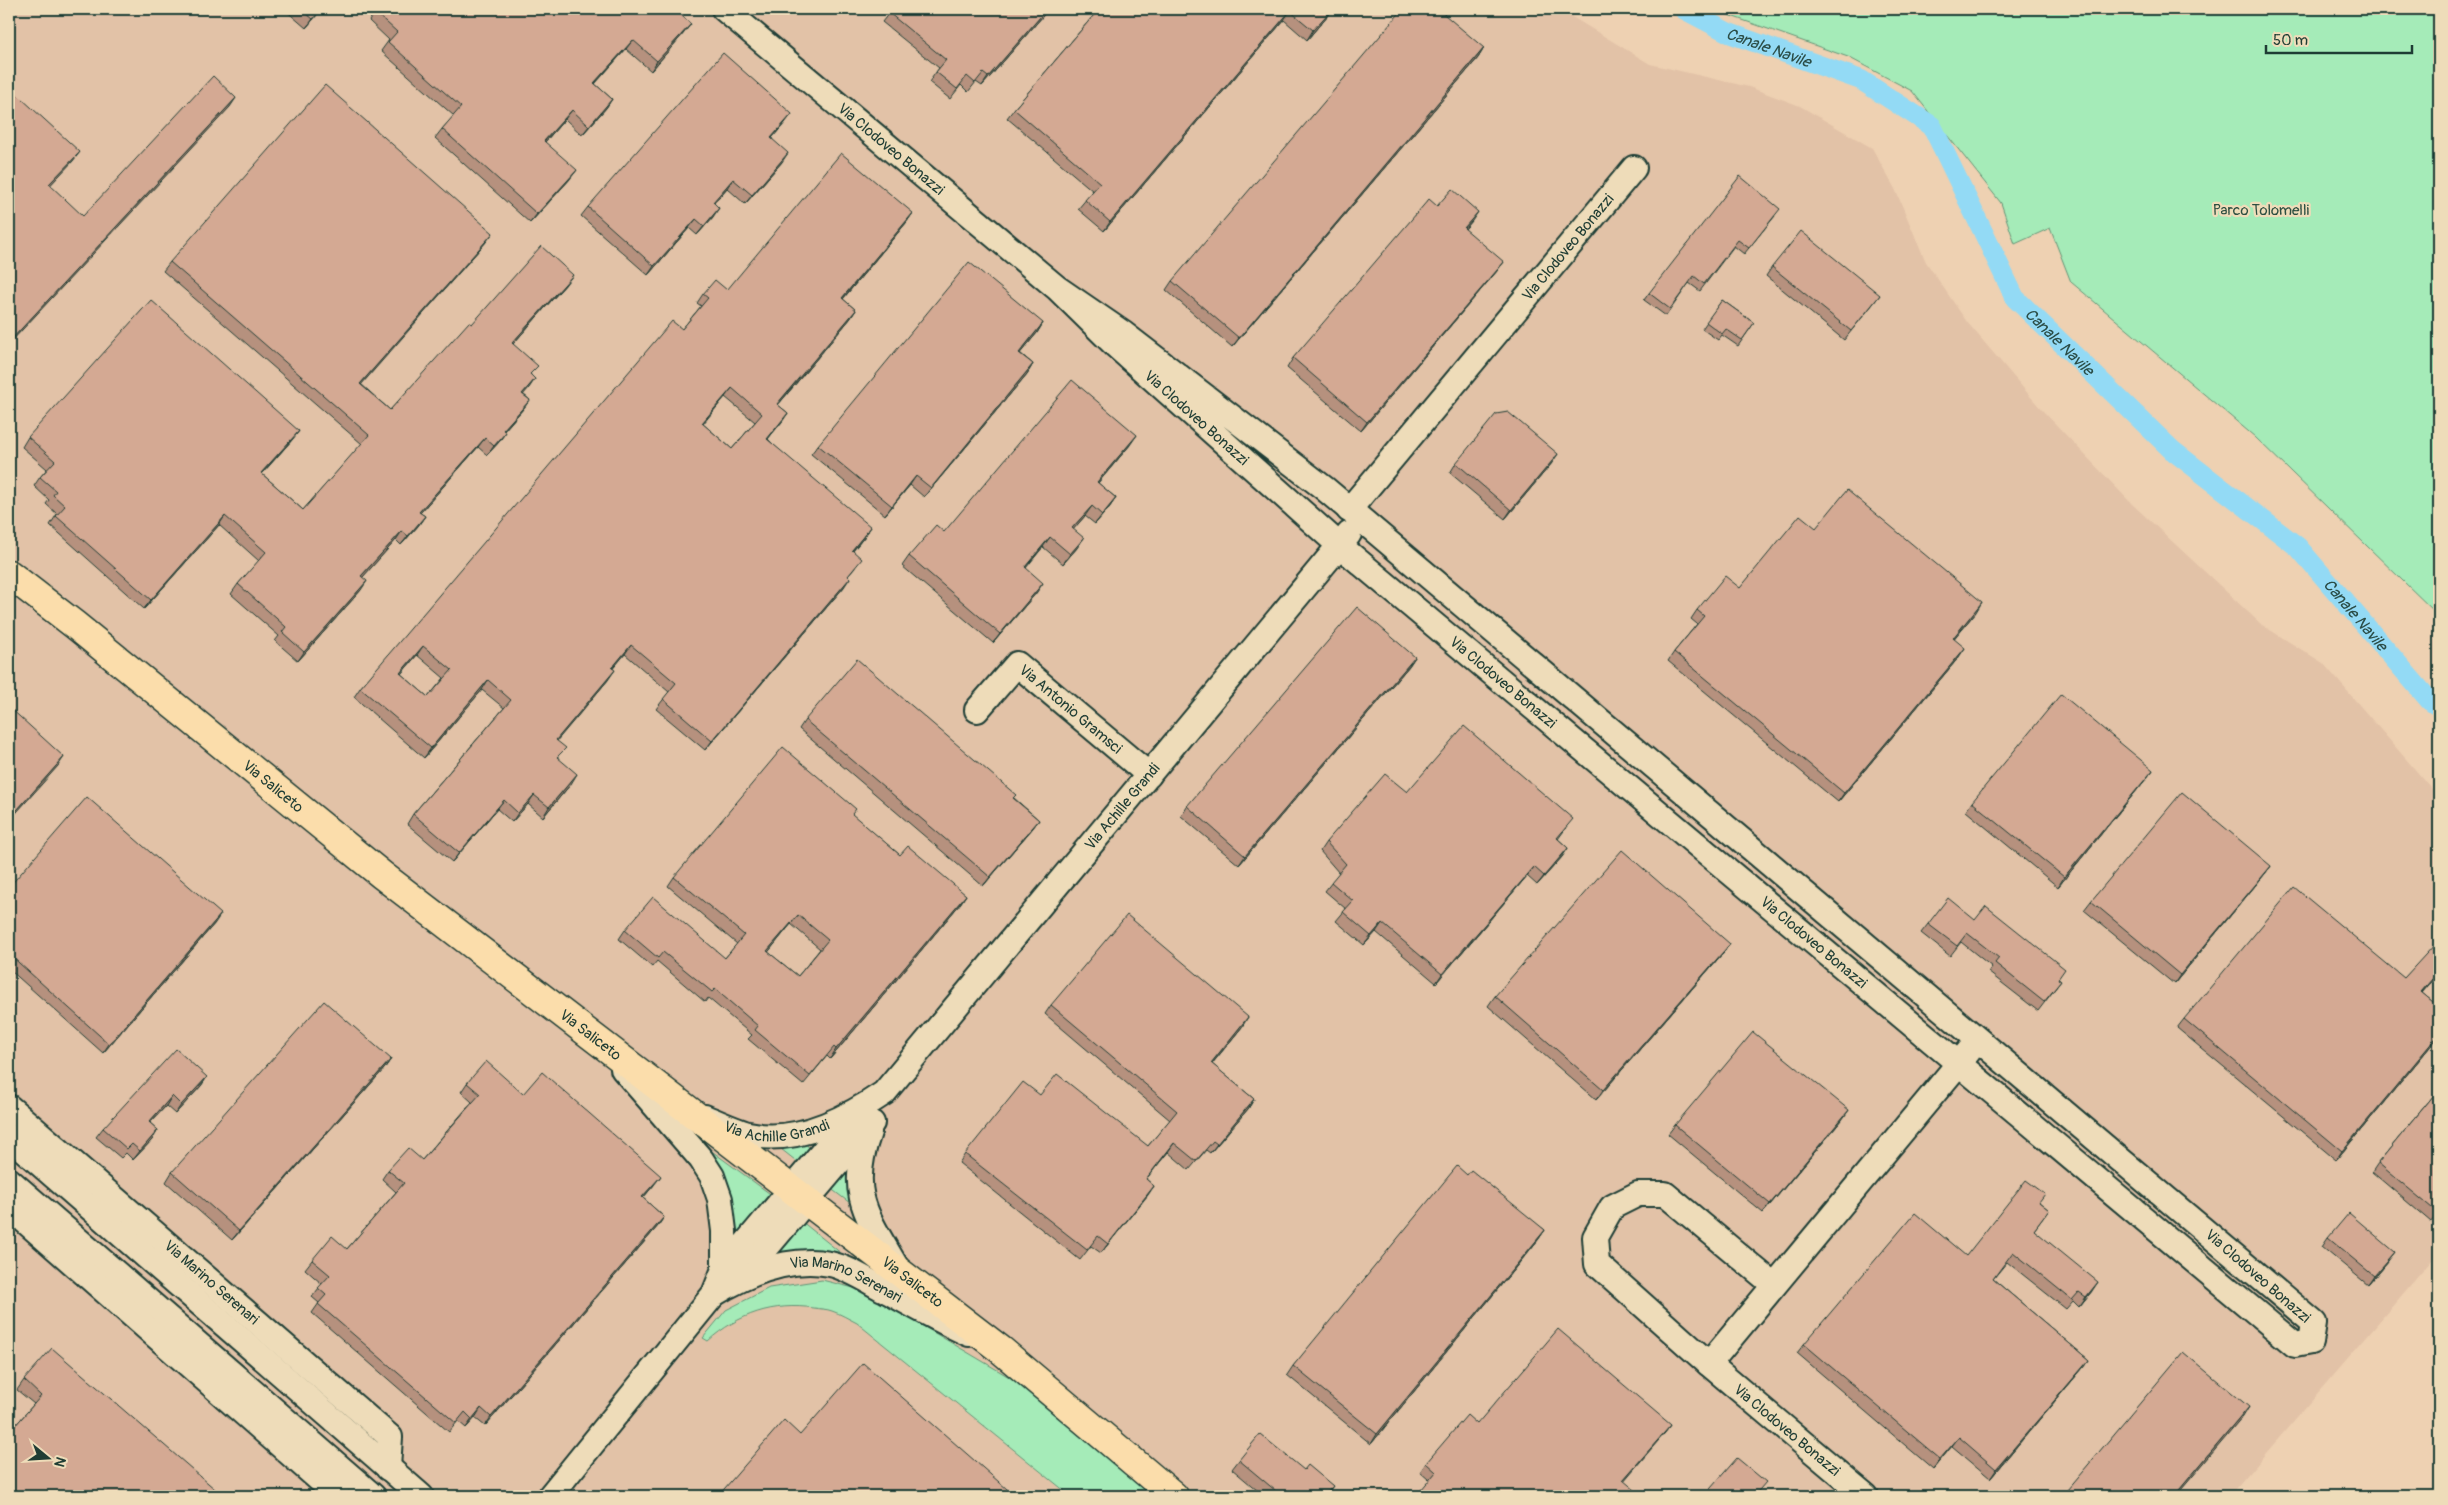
<svg xmlns="http://www.w3.org/2000/svg" width="2448" height="1505" font-family="Pangolin,sans-serif">
  <style>
    .built { fill: #e2c2a7 }
    .green { fill: #a5ebb8; stroke: #629476 }
    .lines { fill: none; stroke-linecap: round; stroke-linejoin: round }
    .canal { stroke: #93daf5; stroke-width: 20 }
    .minor-casing { stroke: #1f3d34; stroke-width: 28 }
    .major-casing { stroke: #1f3d34; stroke-width: 31 }
    .minor { stroke: #eedcb9; stroke-width: 24 }
    .major { stroke: #fbddab; stroke-width: 28 }
    .wall { fill: #b6917e; stroke: #1f3d34; fill-rule: evenodd }
    .shaded-wall { fill: #947667; stroke: #1f3d34 }
    .building { fill: #d4a993; stroke: #1f3d34; fill-rule: evenodd }
    .labels { text-anchor: middle; stroke-width: 4.5; stroke-linejoin: round; paint-order: stroke }
    .street-label { font-size: 15px; fill: #1f3d34; stroke: #eedcb9 }
    .park-label { font-size: 15px; fill: #2c4e41; stroke: #eedcb9 }
    .water-label { font-size: 16px; font-style: italic; fill: #2b4d47; stroke: #eedcb9 }
  </style>
  <rect width="100%" height="100%" fill="#eed1b2"/>
  <filter id="ink" filterUnits="userSpaceOnUse"><feTurbulence type="fractalNoise" baseFrequency=".02" numOctaves="2"/><feDisplacementMap in="SourceGraphic" scale="10" xChannelSelector="R" yChannelSelector="G"/><feConvolveMatrix kernelMatrix="1 2 1 2 8 2 1 2 1" color-interpolation-filters="sRGB"/></filter>
  <g filter="url(#ink)">
    <path class="built" d="M9 9H1559L1650 64 1749 87 1800 106 1872 148 1895 189 1926 262 1967 322 2042 410 2132 504 2262 625 2323 663 2431 788 2439 795V1252L2229 1496H9Z"/>
    <path class="green" d="M1711 9H2439V616L2255 437 2071 282 2050 228 2015 244 2001 203 1912 91 1848 57Z
      M698 1141 773 1196 733 1244Z
      M805 1143 812 1151 800 1164 781 1149Z
      M849 1165 850 1203 830 1188Z
      M801 1221 847 1258 778 1255 777 1250Z
      M822 1280 862 1290 1016 1381 1156 1496H1071L857 1323C849 1319 841 1314 832 1311 827 1309 820 1309 814 1308 774 1302 738 1314 708 1341L703 1338 726 1310 769 1288Z"/>
    <g class="lines">
      <path class="canal" id="s1" d="M1683 9 1729 33 1861 80 1932 126 2015 298 2172 450 2298 547 2430 701 2439 707"/>
      <g class="minor-casing">
        <g id="minor">
          <path id="s2" d="M724 9 1057 288 1115 345 1339 545 2295 1345 2311 1342 2314 1323 1324 488 1124 334 1057 288"/>
          <path id="s3" d="M1349 510 1634 168"/>
          <path id="s4" d="M977 710 1017 664 1149 775"/>
          <path id="s5" d="M9 1107 390 1437 388 1468"/>
          <path id="s6" d="M705 1117C719 1123 734 1130 748 1134 796 1145 846 1119 884 1093L1349 534"/>
          <path d="M869 1132C847 1194 867 1216 897 1268"/>
          <path d="M9 1137 421 1496"/>
          <path d="M9 1180 373 1496"/>
          <path d="M9 1207 338 1496"/>
          <path d="M724 1269 853 1116"/>
          <path d="M741 1278 872 1123"/>
          <path id="s7" d="M714 1294C747 1274 790 1256 830 1264 849 1268 868 1281 885 1290 912 1305 940 1321 969 1334"/>
          <path d="M1709 1364 1597 1264 1595 1237 1612 1207 1638 1194H1665L1774 1285"/>
          <path d="M550 1496 714 1294 724 1269V1231L720 1199 712 1176 701 1159 623 1069"/>
          <path d="M1866 1496 1709 1364 1969 1051"/>
        </g>
      </g>
      <g class="major-casing">
        <g id="major">
          <path id="s8" d="M9 574 75 625 382 875 1001 1350 1174 1496"/>
        </g>
      </g>
      <use href="#minor" class="minor"/>
      <use href="#major" class="major"/>
    </g>
    <path class="wall" d="M284 9H322L306 28Z
      M1049 9 982 86 976 82 968 92 961 85 950 99 929 82 939 68 882 22 889 13Z
      M1099 9H1333L1307 40 1284 20 1104 231 1078 209 1093 191 1007 118 1014 109Z
      M375 12 684 33 651 71 626 49 595 84 612 99 606 108 582 135 565 119 545 142 570 179 530 223 435 138 442 129 454 116 381 51 389 40 369 21Z
      M1484 48 1478 58 1232 347 1166 290 1172 281Z
      M785 123 772 138 782 162 745 204 727 188 714 203 713 217 697 235 689 228 648 275 581 216 588 207Z
      M1437 206 1472 221 1465 229 1497 271 1361 431 1287 368 1293 358Z
      M913 213 906 223 843 299 856 310 850 319 778 405 788 413 768 439 865 536 853 551 855 568 848 576 844 587 705 750 656 709 669 692 625 654 613 668 608 680 557 740 558 758 571 784 543 817 528 804 512 822 497 809 452 862 407 824 413 814 504 708 482 690 424 758 354 697 360 688 682 329 701 306 697 303 703 294 727 290ZM725 397 755 422 732 449 703 424ZM417 655 444 678 428 697 401 674Z
      M1775 216 1744 254 1734 246 1700 291 1689 283 1666 316 1644 300 1649 293Z
      M486 242 361 384 390 410 472 324 566 284 513 344 531 375 535 379 523 394 530 400 523 409 504 431 499 442 487 455 478 447 420 513 425 516 418 526 401 545 396 540 362 577 361 590 298 661 275 641 279 636 231 594 238 584 259 561 219 525 144 609 50 525 57 514 46 504 49 500 34 486 40 477 47 469 22 447 28 437 299 431 292 440 262 474 303 510 362 444 163 271 170 262Z
      M1772 267 1880 295 1873 304 1844 340 1766 276Z
      M1722 300 1754 323 1738 346 1722 335 1718 340 1702 329Z
      M1043 323 1037 333 1020 353 1033 364 1027 374 924 497 910 485 885 515 811 454 818 445Z
      M1130 445 1098 483 1116 498 1109 508 1095 524 1085 516 1073 529 1077 548 1063 564 1043 547 1026 568 1037 592 993 643 902 566 909 556 944 532Z
      M1456 463H1552L1505 519 1450 473Z
      M1816 528 1976 612 1954 638 1959 657 1838 802 1668 661 1674 652 1697 624 1691 619 1697 610 1740 588Z
      M1415 657 1409 666 1239 865 1181 816 1187 806Z
      M805 720 1014 798 1039 820 1032 829 983 886 799 729Z
      M2153 770 2146 779 2058 887 1966 811 1972 802Z
      M1407 792 1566 828 1558 839 1568 848 1562 857 1537 885 1527 876 1436 983 1376 932 1364 945 1336 921 1346 909 1325 891 1339 873 1320 851 1326 842Z
      M852 815 900 855 966 895 960 904 830 1059 827 1056 803 1085 748 1039 752 1035 708 998 705 1002 657 961 652 967 619 939 625 930 725 958 737 944 668 886 674 877ZM791 924 820 949 798 976 768 952Z
      M2271 866 2264 875 2174 984 2084 910 2091 901Z
      M9 887 215 923 103 1053 9 969Z
      M1975 920 2061 981 2038 1011 1988 972 1992 967 1961 942 1950 956 1921 933 1928 924Z
      M1730 944 1723 953 1596 1100 1488 1006 1495 996Z
      M2439 945V973L2422 993 2439 1007V1036L2336 1160 2177 1028 2184 1019 2404 978Z
      M1051 1005 1242 1027 1212 1064 1254 1099 1248 1109 1210 1153 1206 1150 1189 1170 1168 1152 1146 1179 1154 1186 1101 1253 1091 1246 1080 1260 959 1163 965 1154 1040 1095 1148 1146 1170 1120 1045 1014Z
      M391 1059 384 1069 232 1240 166 1182 172 1172Z
      M207 1077 201 1086 175 1114 166 1106 150 1123 158 1130 152 1140 133 1160 126 1153 121 1158 96 1137 103 1128Z
      M467 1083 523 1094 654 1185 643 1198 664 1217 658 1226 485 1426 475 1418 466 1428 458 1421 449 1432 312 1313 319 1303 312 1297 322 1284 305 1269 312 1260 347 1249 396 1192 382 1179 388 1170 422 1160 472 1102 461 1092Z
      M2439 1089V1212L2431 1222 2372 1172 2378 1163Z
      M1842 1120 1763 1213 1668 1134 1675 1125Z
      M1467 1175 1545 1230 1538 1240 1371 1444 1287 1375 1293 1366Z
      M2039 1202 2049 1210 2034 1230 2092 1291 2079 1307 2073 1301 2066 1309 2007 1262 1993 1279 2089 1360 2082 1369 1990 1478 1952 1446 1933 1469 1797 1353 1804 1344 1966 1256Z
      M2328 1238 2388 1261 2368 1285 2322 1247Z
      M24 1380 223 1496 14 1427 34 1404 17 1390Z
      M1477 1424 1671 1425 1664 1434 1429 1480 1420 1472 1426 1463Z
      M1239 1460 1304 1470 1333 1486 1326 1496H1264L1232 1469Z"/>
    <path class="shaded-wall" d="M321 9H322L306 28 313 19Z
      M1047 9H1049L982 86 988 77Z
      M1332 9H1333L1307 40 1313 30Z
      M1290 11 1284 20 1104 231 1110 222Z
      M691 24 684 33 651 71 657 61Z
      M633 40 626 49 587 92 594 83Z
      M1484 48 1478 58 1232 347 1239 338Z
      M236 98 230 107 9 344V342Z
      M612 99 606 108 582 135 589 126Z
      M572 110 565 119 538 150 544 141Z
      M792 114 785 123 764 147 771 138Z
      M80 152 73 161 43 193 49 184Z
      M788 153 782 162 745 204 752 195Z
      M577 170 570 179 530 223 537 214Z
      M733 179 727 188 706 212 713 202Z
      M719 208 713 217 697 235 704 226Z
      M1478 212 1472 221 1458 237 1464 228Z
      M913 213 906 223 836 307 842 298Z
      M696 219 689 228 648 275 654 266Z
      M493 233 486 242 354 393 360 384Z
      M1504 262 1497 271 1361 431 1367 422Z
      M573 275 566 284 506 352 512 343Z
      M856 310 850 319 771 413 777 404Z
      M1043 323 1037 333 1013 362 1019 353Z
      M1033 364 1027 374 924 497 931 488Z
      M535 379 529 388 516 403 522 394Z
      M732 388 725 397 695 432 702 423Z
      M530 400 523 409 496 439 503 430Z
      M788 413 782 422 760 448 767 439Z
      M299 431 292 440 254 482 261 473Z
      M506 432 499 442 487 455 494 446Z
      M1137 435 1130 445 1090 492 1097 482Z
      M485 438 478 447 413 521 419 512Z
      M1558 454 1552 463 1505 519 1511 510Z
      M916 476 910 485 885 515 892 506Z
      M1116 498 1109 508 1095 524 1102 515Z
      M1092 506 1085 516 1066 538 1072 528Z
      M225 516 219 525 144 609 151 600Z
      M425 516 418 526 401 545 408 536Z
      M871 527 865 536 845 560 852 550Z
      M402 531 396 540 355 586 361 576Z
      M1050 537 1043 547 1018 576 1025 567Z
      M1084 538 1077 548 1063 564 1070 554Z
      M850 578 844 587 705 750 712 741Z
      M367 581 361 590 298 661 304 652Z
      M1043 583 1037 592 993 643 1000 634Z
      M1982 602 1976 612 1947 647 1953 638Z
      M631 645 625 654 606 677 612 668Z
      M423 646 417 655 394 682 400 673Z
      M1965 648 1959 657 1838 802 1844 793Z
      M1415 657 1409 666 1239 865 1245 856Z
      M615 670 608 680 550 749 556 740Z
      M488 680 482 690 424 758 431 748Z
      M64 757 58 766 9 821V819Z
      M2153 770 2146 779 2058 887 2064 877Z
      M577 774 571 784 543 817 549 807Z
      M534 795 528 804 512 822 518 813Z
      M504 800 497 809 452 862 459 853Z
      M1039 820 1032 829 983 886 990 877Z
      M1568 848 1562 857 1537 885 1544 876Z
      M2271 866 2264 875 2174 984 2180 975Z
      M1534 867 1527 876 1436 983 1442 974Z
      M966 895 960 904 830 1059 836 1049Z
      M221 914 215 923 103 1053 109 1044Z
      M798 915 791 924 761 961 767 951Z
      M1382 923 1376 932 1364 945 1371 936Z
      M1730 944 1723 953 1596 1100 1603 1090Z
      M2439 971V973L2414 1001 2421 992Z
      M1248 1017 1242 1027 1205 1072 1211 1063Z
      M2439 1034V1036L2336 1160 2342 1151Z
      M391 1059 384 1069 232 1240 239 1231Z
      M207 1077 201 1086 175 1114 181 1105Z
      M172 1096 166 1106 142 1131 149 1122Z
      M1254 1099 1248 1109 1210 1153 1217 1144Z
      M1849 1110 1842 1120 1763 1213 1770 1204Z
      M158 1130 152 1140 133 1160 140 1151Z
      M1174 1143 1168 1152 1139 1188Z
      M661 1176 654 1185 636 1206 642 1197Z
      M1154 1186 1148 1195 1101 1253 1108 1244Z
      M664 1217 658 1226 485 1426 491 1417Z
      M1545 1230 1538 1240 1371 1444 1377 1434Z
      M2395 1252 2388 1261 2368 1285 2374 1276Z
      M2098 1282 2092 1291 2079 1307 2086 1297Z
      M2089 1360 2082 1369 1990 1478 1996 1469Z
      M2249 1407 2243 1417 2176 1496H2174Z
      M481 1408 475 1418 466 1428 472 1419Z
      M1671 1425 1664 1434 1617 1489 1623 1480Z
      M1959 1437 1952 1446 1933 1469 1940 1459Z"/>
    <path class="building" d="M301 9H321L313 19Z
      M378 9H674L691 24 657 61 633 40 594 83 612 99 589 126 572 110 544 141 577 170 537 214 442 129 461 107 388 42 397 32 375 12Z
      M892 9H1047L988 77 983 73 975 83 967 76 957 89 936 72 946 60 889 13Z
      M1099 9H1332L1313 30 1290 11 1110 222 1085 200 1100 183 1014 109Z
      M1403 9H1438L1484 48 1239 338 1172 281Z
      M723 53 792 114 771 138 788 153 752 195 733 179 713 202 719 208 704 226 696 219 654 266 588 207Z
      M213 76 236 98 9 342V87L80 152 49 184 83 216Z
      M325 85 493 233 360 384 390 410 469 322 472 324 541 246 573 275 512 343 538 366 530 374 535 379 522 394 530 400 503 430 506 432 494 446 485 438 419 512 425 516 408 536 402 531 361 576 367 581 304 652 282 632 286 627 238 584 266 552 225 516 151 600 56 516 65 506 53 495 56 491 40 477 55 461 28 437 151 300 299 431 261 473 303 510 369 435 170 262Z
      M841 153 913 213 842 298 856 310 777 404 788 413 767 439 871 527 852 550 862 559 848 576 850 578 712 741 663 699 676 683 631 645 612 668 615 670 556 740 566 748 557 757 577 774 549 807 534 795 518 813 504 800 459 853 413 814 511 700 488 680 431 748 360 688 672 321 682 329 708 298 703 294 715 280 727 290ZM732 388 762 414 732 449 702 423ZM423 646 452 670 428 697 400 673Z
      M1740 176 1780 209 1749 248 1738 240 1704 284 1694 276 1670 309 1649 293Z
      M1452 189 1478 212 1464 228 1504 262 1367 422 1293 358 1429 199 1437 206Z
      M1801 231 1880 295 1851 331 1772 267Z
      M969 262 1043 323 1019 353 1033 364 931 488 916 476 892 506 818 445Z
      M1722 300 1754 323 1742 340 1726 329 1722 334 1706 322Z
      M1072 380 1137 435 1097 482 1116 498 1102 515 1092 506 1072 528 1084 538 1070 554 1050 537 1025 567 1043 583 1000 634 909 556 936 525 944 532Z
      M1508 412 1558 454 1511 510 1456 463 1496 414Z
      M1847 490 1982 602 1953 638 1965 648 1844 793 1674 652 1704 616 1697 610 1725 576 1740 588 1800 515 1816 528Z
      M1357 607 1415 657 1245 856 1187 806Z
      M857 659 1016 795 1013 798 1039 820 990 877 805 720Z
      M2061 694 2153 770 2064 877 1972 802Z
      M9 707 64 757 9 819Z
      M1464 726 1573 819 1557 838 1568 848 1544 876 1534 867 1442 974 1382 923 1371 936 1343 912 1353 901 1331 882 1346 864 1326 842 1385 774 1407 792Z
      M783 747 856 809 852 814 900 855 908 846 966 895 836 1049 834 1047 810 1076 755 1030 758 1026 715 989 712 992 663 952 658 958 625 930 653 897 725 958 744 935 674 877ZM798 915 828 940 798 976 767 951Z
      M2182 792 2271 866 2180 975 2091 901Z
      M87 797 221 914 109 1044 9 954V887Z
      M1622 850 1730 944 1603 1090 1495 996Z
      M2294 887 2404 978 2437 942 2439 945V971L2421 992 2439 1007V1034L2342 1151 2184 1019Z
      M1948 898 1975 920 1986 906 2065 969 2058 979 2061 981 2044 1002 1995 963 1999 958 1967 933 1957 946 1928 924Z
      M1127 915 1248 1017 1211 1063 1254 1099 1217 1144 1213 1141 1196 1161 1174 1143 1146 1179 1154 1186 1108 1244 1098 1236 1087 1250 965 1154 1023 1082 1040 1095 1057 1074 1148 1146 1177 1111 1051 1005Z
      M324 1001 391 1059 239 1231 172 1172Z
      M1753 1032 1849 1110 1770 1204 1675 1125Z
      M176 1049 207 1077 181 1105 172 1096 149 1122 158 1130 140 1151 132 1144 127 1149 103 1128Z
      M486 1061 523 1094 542 1072 661 1176 642 1197 664 1217 491 1417 481 1408 472 1419 465 1412 456 1423 318 1304 326 1295 318 1288 330 1275 312 1260 332 1236 347 1249 404 1183 388 1170 408 1148 422 1160 480 1094 467 1083Z
      M2439 1089V1211L2438 1213 2378 1163Z
      M1457 1166 1467 1175 1471 1170 1545 1230 1377 1434 1293 1366Z
      M2026 1180 2045 1194 2039 1202 2049 1210 2034 1230 2098 1282 2086 1297 2079 1292 2072 1300 2013 1252 1993 1279 2089 1360 1996 1469 1959 1437 1940 1459 1804 1344 1915 1213 1966 1256Z
      M2349 1213 2395 1252 2374 1276 2328 1238Z
      M1558 1329 1671 1425 1623 1480 1642 1496H1416L1436 1472 1426 1463 1467 1415 1477 1424Z
      M52 1348 223 1496H9V1423L14 1427 41 1396 24 1380Z
      M2183 1352 2249 1407 2174 1496H2062Z
      M863 1363 1015 1496H718L784 1420 800 1435Z
      M1260 1434 1304 1470 1308 1465 1333 1486 1324 1496H1282L1239 1460Z
      M1737 1458 1766 1482 1754 1496H1704Z"/>
  </g>
  <g class="labels">
    <g class="street-label">
      <text dy="5" stroke="none"><textPath href="#s2" startOffset="218">Via Clodoveo Bonazzi</textPath></text>
      <text dy="5" stroke="none"><textPath href="#s3" startOffset="342">Via Clodoveo Bonazzi</textPath></text>
      <text dy="5" stroke="none"><textPath href="#s2" startOffset="625">Via Clodoveo Bonazzi</textPath></text>
      <text dy="5" stroke="none"><textPath href="#s2" startOffset="1030">Via Clodoveo Bonazzi</textPath></text>
      <text dy="5" stroke="none"><textPath href="#s4" startOffset="131">Via Antonio Gramsci</textPath></text>
      <text dy="5" stroke="none"><textPath href="#s8" startOffset="339">Via Saliceto</textPath></text>
      <text dy="5" stroke="none"><textPath href="#s6" startOffset="565">Via Achille Grandi</textPath></text>
      <text dy="5" stroke="none"><textPath href="#s2" startOffset="1435">Via Clodoveo Bonazzi</textPath></text>
      <text dy="5" stroke="none"><textPath href="#s8" startOffset="742">Via Saliceto</textPath></text>
      <text dy="5" stroke="none"><textPath href="#s6" startOffset="75">Via Achille Grandi</textPath></text>
      <text transform="translate(2258 1276) rotate(41)" y="5">Via Clodoveo Bonazzi</text>
      <text dy="5" stroke="none"><textPath href="#s8" startOffset="1148">Via Saliceto</textPath></text>
      <text dy="5" stroke="none"><textPath href="#s5" startOffset="268">Via Marino Serenari</textPath></text>
      <text dy="5" stroke="none"><textPath href="#s7" startOffset="142">Via Marino Serenari</textPath></text>
      <text transform="translate(1787 1430) rotate(40)" y="5">Via Clodoveo Bonazzi</text>
    </g>
    <g class="park-label">
      <text x="2261" y="215">Parco Tolomelli</text>
    </g>
    <g class="water-label">
      <text dy="6" stroke="none"><textPath href="#s1" startOffset="94">Canale Navile</textPath></text>
      <text dy="6" stroke="none"><textPath href="#s1" startOffset="530">Canale Navile</textPath></text>
      <text dy="6" stroke="none"><textPath href="#s1" startOffset="934">Canale Navile</textPath></text>
    </g>
  </g>
  <rect width="2448" height="1505" fill="none" stroke="#eedcb9" stroke-width="30"/>
  <rect x="15" y="15" width="2418" height="1475" fill="none" stroke="#1f3d34" stroke-width="2" filter="url(#ink)"/>
  <g transform="translate(48 1458) rotate(108)" stroke="#eedcb9" stroke-width="4" paint-order="stroke">
  <path d="M0-4L9 19L0 12L-9 19Z" fill="#1f3d34"/>
  <text y="-8" font-size="14" font-weight="bold" text-anchor="middle" fill="#1f3d34">N</text>
  </g>
  <path d="M2266 45v8h146v-8" fill="none" stroke="#1f3d34" stroke-width="2.5"/>
  <text x="2273" y="45" font-size="15" fill="#1f3d34" stroke="#eedcb9" stroke-width="4" paint-order="stroke">50 m</text>
</svg>
